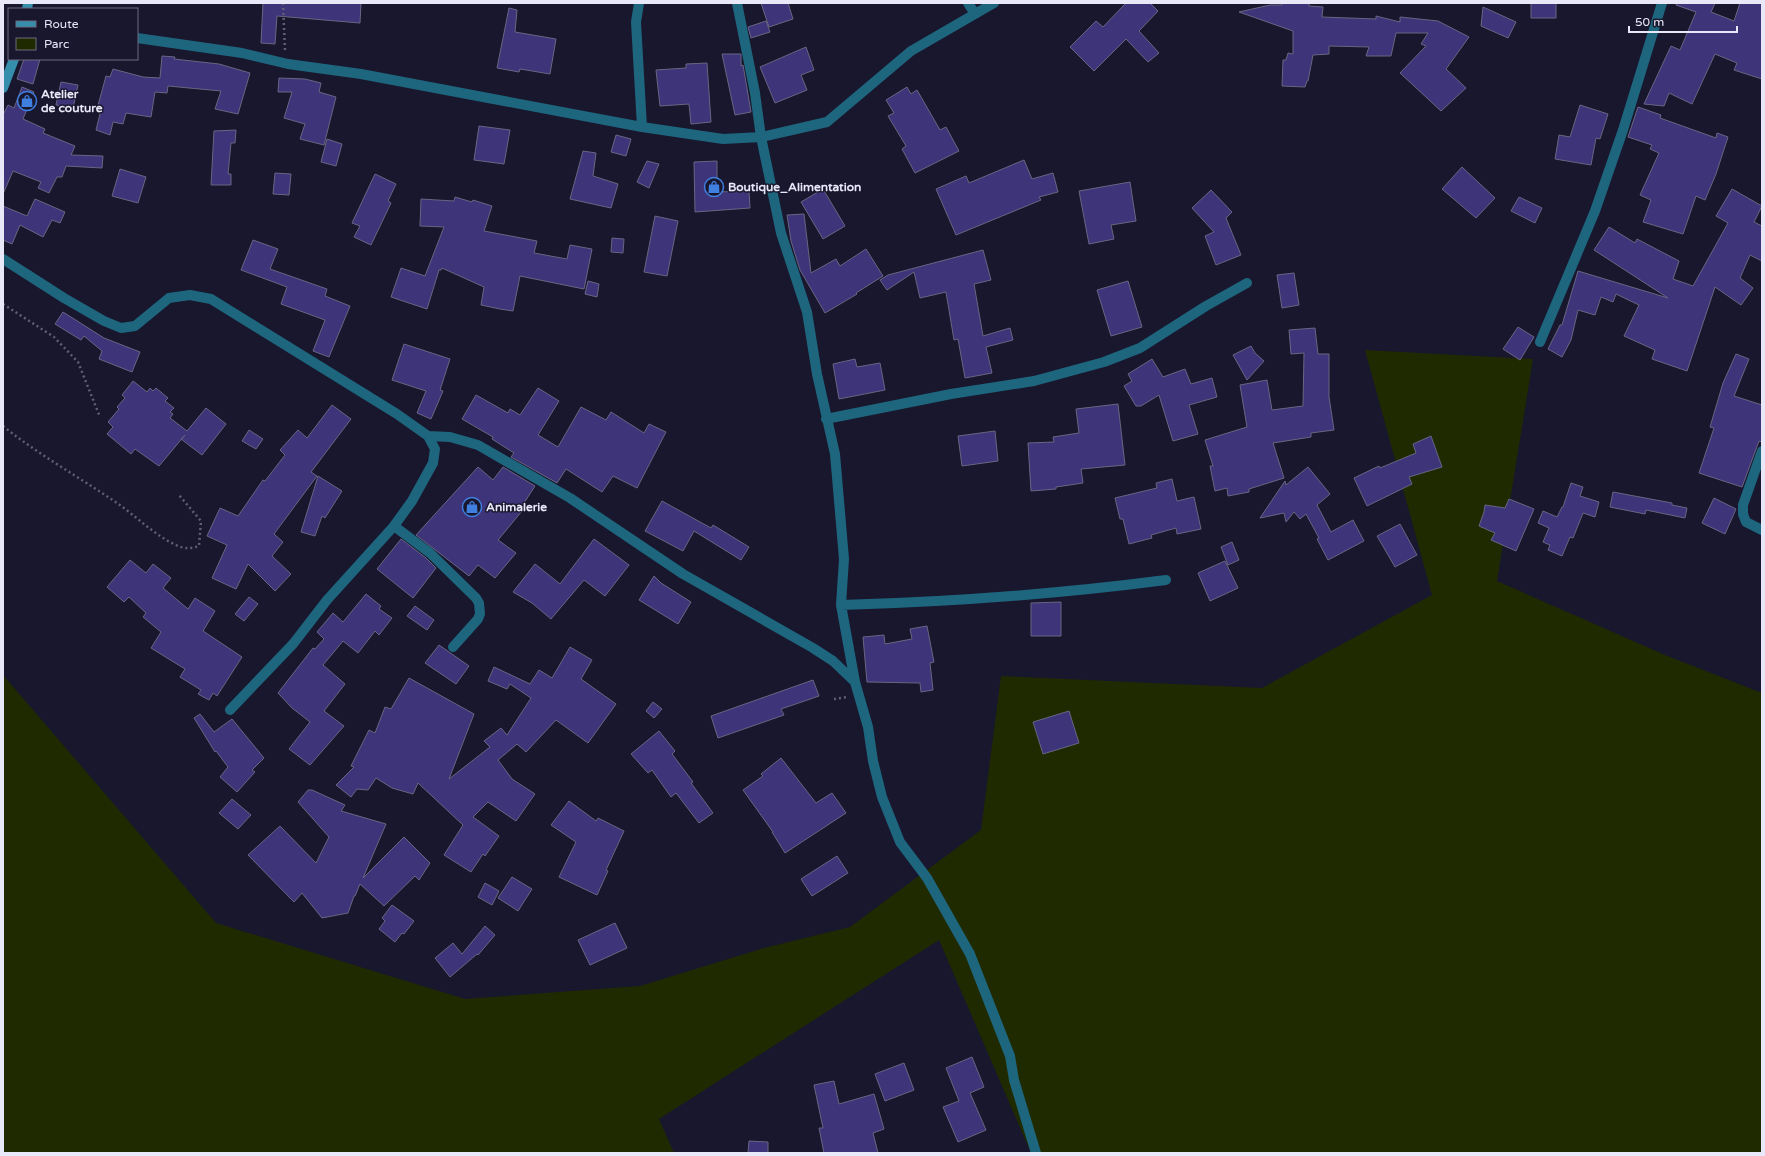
<svg xmlns="http://www.w3.org/2000/svg" width="1765" height="1156" font-family="'Varela Round',sans-serif">
  <style>
    .green { fill: #202a00 }
    .building { fill: #3e3479; stroke: #676682 }
    .lines { fill: none; stroke-linecap: round; stroke-linejoin: round }
    .path { stroke: #615f74; stroke-width: 2.5; stroke-dasharray: 2 3; stroke-linecap: butt }
    .street { stroke: #1d667d; stroke-width: 10 }
    .secondary { stroke: #358eac; stroke-width: 10 }
    .labels { text-anchor: middle; stroke-width: 3; stroke-linejoin: round; paint-order: stroke }
    .poi-label { font-size: 12px; font-weight: bold; fill: #e8e8f8; stroke: #19172e; text-anchor: start }
  </style>
  <rect width="100%" height="100%" fill="#19172e"/>
  <path class="green" d="M1365 350 1533 359 1497 581 1665 655 1762 693V1153H1031L939 940 659 1119 674 1153H3V675L216 923 465 999 640 986 764 948 850 927 981 830 1001 676 1262 688 1432 595Z"/>
  <path class="building" d="M263 3H361L360 23 277 16 275 44 261 43Z
    M761 3H788L793 19 769 27Z
    M1126 3H1150L1158 11 1139 31 1159 53 1148 62 1126 39 1094 71 1070 47 1096 21 1103 27Z
    M1282 3H1309V6L1323 7 1322 17 1376 19V16L1400 22V17L1438 21 1469 37 1446 69 1466 88 1441 111 1400 73 1426 46 1421 44 1428 33H1396L1391 56H1366L1369 47 1329 46V54L1313 55 1308 81H1307L1305 87 1282 86 1283 60H1286L1288 53 1293 54V31L1239 12 1270 5H1282Z
    M1531 3H1556V18H1531Z
    M1677 3H1715L1711 12 1734 21 1740 3H1762V79L1734 70 1737 63 1715 54 1692 104 1669 93 1664 106 1644 104 1671 46 1680 50 1696 12 1676 5Z
    M1483 7 1516 22 1508 38 1481 26Z
    M509 8 517 10 515 32 556 39 550 74 520 69 519 72 497 68Z
    M766 21 770 32 751 38 748 27Z
    M806 47 814 70 801 75 807 90 775 103 760 67Z
    M722 54H741V66L743 65 751 112 735 115Z
    M162 56 175 57 174 59 219 64 250 73 238 114 215 109 221 91 168 86 167 93 155 92 151 117 126 113 123 124 113 122 110 135 96 130 101 110 97 109 106 76 110 77 113 69 143 77 160 78Z
    M24 59H40L33 84 17 79Z
    M707 63 711 122 691 124 689 104 660 106 656 70 686 68V64Z
    M279 78 305 79 321 83 319 92 336 97 324 145 300 139 305 124 284 118 292 92H278Z
    M61 82 78 85 73 108 56 105Z
    M22 87 34 92 23 119 45 129 43 133 75 146 71 155 103 156 102 168 66 166 62 177H57L49 193 38 188 41 182 13 171 3 194V115L8 105 14 108Z
    M907 87 911 94 917 90 940 130 946 127 959 151 915 173 902 149 906 146 888 116 894 113 886 100Z
    M1580 105 1608 114 1600 139 1596 138 1591 165 1555 159 1559 135 1570 137Z
    M1638 107 1661 115 1660 118 1716 138 1717 133 1728 137 1716 174 1705 200 1696 196 1683 234 1643 222 1651 200 1640 195 1659 153 1650 149 1652 145 1628 137Z
    M479 126 510 130 504 164 474 160Z
    M236 130 235 143H231L228 174H231V185H211L214 131Z
    M616 135 631 139 626 156 611 152Z
    M327 139 342 144 336 166 321 162Z
    M583 151 596 153 593 176 618 184 611 208 570 199Z
    M1024 160 1032 179 1053 173 1058 192 1039 197 1041 200 956 235 936 189 966 176 969 183Z
    M647 161 659 164 649 188 637 182Z
    M717 161V192L749 191 750 208 695 212 694 162Z
    M1462 167 1495 198 1476 218 1442 189Z
    M120 169 146 177 138 203 112 196Z
    M275 173 291 174 289 195 273 194Z
    M375 174 396 184 388 201 391 203 371 245 354 237 360 226 352 223Z
    M1130 182 1136 221 1111 225 1114 239 1089 244 1079 191Z
    M823 189 845 226 823 239 801 202Z
    M1732 189 1762 206 1754 222 1762 226V261L1750 255 1740 278 1753 288 1741 305 1715 287 1687 371 1652 359 1655 350 1624 336 1639 305 1616 294 1613 302 1601 297 1595 315 1578 310 1571 340 1562 357 1548 349 1560 325H1562L1578 271 1668 298 1594 250 1609 227 1635 243 1637 239 1679 261 1673 279 1693 286 1728 223 1716 216Z
    M1211 190 1232 212 1226 218 1241 255 1216 265 1205 236 1214 232 1192 208Z
    M455 197 472 202 473 200 492 206 484 231 537 241 534 253 567 259 570 245 592 249 584 289 520 276 513 311 500 309 481 305 484 287 442 268 441 270H439L427 309 391 297 401 268 425 276 444 227 420 226 421 199 454 201Z
    M1519 197 1542 208 1535 223 1511 211Z
    M35 199 65 212 60 223 52 220 43 237 20 225 12 244 3 240V206L27 216Z
    M804 214 811 273 836 259 840 266 866 249 883 276 856 293 857 294 825 313 800 270 791 241 787 215Z
    M655 216 678 221 667 276 644 272Z
    M612 238 624 239 623 253 611 252Z
    M253 240 278 249 270 269 327 289 325 296 350 306 329 357 313 351 325 320 281 304 287 287 241 270Z
    M983 250 991 280 974 284 983 336 1010 328 1013 340 986 347 992 373 965 378 958 339 954 340 946 292 920 298 914 272 887 290 880 280 888 275Z
    M1294 273 1299 305 1282 308 1277 275Z
    M588 281 599 284 597 297 585 294Z
    M1128 281 1142 327 1111 336 1097 290Z
    M63 312 104 338 140 352 132 372 99 359 102 351 84 336 81 340 55 324Z
    M1518 327 1534 337 1520 360 1503 349Z
    M1315 328 1318 354H1329V397L1334 430 1311 433V437L1273 443 1284 478 1249 489V492L1228 496 1227 488 1215 491 1210 466H1213L1205 440 1247 427 1240 385 1267 380 1272 410 1303 406 1304 353 1291 354 1289 330Z
    M404 344 450 359 440 390 443 391 431 419 417 413 426 391 392 380Z
    M1251 346 1255 353 1264 361 1247 380 1233 355Z
    M1736 354 1749 359 1734 396 1762 405V442L1759 441 1742 487 1699 473 1714 428 1710 427 1723 383Z
    M855 359 857 367 880 363 885 390 839 399 833 364Z
    M1152 359 1163 377 1185 369 1191 384 1212 378 1217 397 1189 405 1198 434 1173 441 1159 395 1141 406H1136L1124 386 1132 381 1128 374Z
    M133 381 147 392 150 388 153 391 156 388 168 398 165 401 174 408 170 412 173 414 170 418 187 431 206 408 226 424 202 455 181 439 185 435 159 466 135 449 131 454 107 434 113 427 108 422 119 409 117 407 125 398 122 395Z
    M538 388 559 401 538 435 558 447 581 407 606 420 611 412 644 433 649 424 666 432 637 488 613 476 602 492 566 469 557 483 511 457 514 453 492 439 493 437 462 419 476 395 508 413 510 409 520 415Z
    M1118 404 1125 465 1081 469 1083 483 1056 487V489L1031 491 1028 443 1054 442 1053 437 1079 433 1076 409Z
    M332 405 351 419 311 472 317 476 274 534 283 542 272 556 291 574 275 591 248 564 236 589 212 578 227 545 207 536 220 508 238 516 263 480 265 481 285 455 280 450 298 430 307 438Z
    M249 430 263 439 256 449 242 441Z
    M995 431 998 461 962 466 958 436Z
    M1431 436 1442 467 1409 477 1412 484 1367 506 1354 478 1379 466 1380 468 1416 453 1413 444Z
    M478 467 493 480 503 467 535 486 524 503 527 505 498 540 516 553 495 578 478 565 469 576 416 535Z
    M1308 467 1330 494 1317 505 1331 532 1353 520 1364 541 1328 560 1317 539 1319 538 1306 514 1300 519 1294 512 1286 522 1284 513 1260 518 1285 481 1286 485Z
    M318 476 342 491 325 518 322 516 315 536 301 532Z
    M1172 479 1177 501 1194 497 1201 529 1177 534 1176 528 1151 535 1152 538 1129 544 1123 519H1120L1115 498 1157 488 1156 483Z
    M1571 483 1583 487 1580 496 1599 502 1595 517 1583 513 1573 538 1570 537 1562 556 1548 550 1550 545 1543 542 1549 528 1538 523 1543 511 1557 517 1562 507H1563Z
    M1613 492 1672 503V505L1687 508 1685 518 1646 510 1645 514 1610 507Z
    M1714 498 1736 509 1725 534 1702 523Z
    M1509 499 1534 509 1516 551 1491 540 1495 533 1479 526 1484 512 1485 505 1505 508Z
    M662 501 711 528 713 525 749 547 741 560 694 531 683 551 645 531Z
    M1400 524 1417 555 1395 567 1377 536Z
    M401 539 426 558 436 568 413 598 377 569Z
    M594 539 629 565 605 596 584 580 551 619 532 603 513 592 535 564 560 584Z
    M1232 542 1239 560 1228 565 1221 547Z
    M130 560 146 573 153 564 171 578 163 588 188 609 195 598 215 611 203 631 242 657 217 696 213 693 209 700 198 694 201 690 180 677 185 669 151 648 161 632 143 617 146 613 129 597 124 602 107 587Z
    M1225 561 1238 588 1210 601 1198 573Z
    M654 576 661 583 691 602 678 624 639 600Z
    M366 594 381 606 379 609 392 618 379 635 375 631 358 653 343 641 323 665 345 684 324 711 344 726 310 765 289 749 310 722 292 708 278 693 313 648 315 649 324 639 317 632 333 613 343 622Z
    M249 597 258 604 244 621 235 614Z
    M1061 602V636H1031V603Z
    M415 606 434 620 427 630 407 616Z
    M927 626 934 662 930 663 933 690 921 692 920 683 867 682 863 637 884 635 885 644 912 639 910 629Z
    M439 645 469 666 456 684 425 663Z
    M570 647 592 660 581 679 616 704 588 743 556 720 526 752 517 744 498 760 512 779 535 794 516 821 488 802 473 817 499 836 485 856 483 854 471 872 444 855 463 825 418 783 413 794 392 788 376 778 368 790 357 789 351 797 336 785 354 767 351 766 369 730 375 733 385 707 391 709 409 678 474 714 449 779 490 747 484 741 501 728 507 735 531 698 510 684 507 689 488 681 494 667 530 684 539 670 552 678Z
    M813 680 819 696 781 709 784 715 718 738 711 716Z
    M653 702 662 709 654 718 646 711Z
    M1069 711 1079 743 1043 754 1033 722Z
    M200 714 214 732 232 719 264 758 252 770 255 772 237 792 220 777 228 767 216 751 215 752 194 718Z
    M659 731 675 751 672 754 693 782 691 783 713 813 699 823 676 793 671 797 652 770 648 773 631 754Z
    M781 758 816 803 832 793 846 813 785 853 772 832H773L743 790 763 776 761 774Z
    M308 790H312L345 805 341 811 386 824 363 878 404 837 430 863 419 880 415 876 384 906 360 884 355 896H354L348 913 322 918 302 893 294 902 248 855 280 826 316 863 329 837 298 802Z
    M232 799 251 815 238 829 219 813Z
    M569 801 596 821 598 818 624 831 606 870 608 871 597 895 559 877 576 842 551 825Z
    M837 856 848 873 812 896 801 879Z
    M512 877 532 889 518 911 498 898Z
    M485 883 499 891 492 905 478 897Z
    M392 905 414 921 404 934 402 933 395 942 379 929 385 921 382 918Z
    M615 923 627 948 590 965 578 940Z
    M485 926 495 935 478 955 477 954 450 977 435 958 453 943 462 954Z
    M972 1057 984 1087 970 1093 986 1130 958 1142 943 1107 959 1101 946 1068Z
    M904 1063 914 1090 885 1101 875 1074Z
    M834 1081 839 1104 874 1094 884 1129 873 1133 878 1153H824L819 1128H823L814 1085Z
    M749 1141 768 1142V1153H748Z"/>
  <g class="lines">
    <path class="path" d="M283 3 285 51
      M3 304 54 337 78 362 100 417
      M3 426C39 455 79 477 117 503 136 516 154 535 176 545 184 549 191 549 199 546L201 521 179 495
      M834 699 847 697"/>
    <path class="street" d="M639 3 636 22 642 127
      M737 3 755 93 761 137 781 233 807 312 817 374 835 454 844 559 841 605 855 682 868 727 873 761 882 797 900 842 927 878 970 954 1010 1056 1014 1080 1036 1153
      M968 3 975 14
      M137 38 242 53 288 64 361 74 642 127 723 139 761 137 827 122 911 51 994 3
      M3 259 64 298 104 321 121 328 135 326 169 298 190 295 211 299 397 414 428 436 435 449 433 463 412 501 394 526 327 600 293 644 230 710
      M1540 342 1595 211 1623 130 1662 3
      M826 419 951 394 1034 381 1104 362 1140 348 1206 306 1247 283
      M428 436 450 437 478 445 570 498 683 574 813 648 833 661 855 682
      M1762 451 1743 505V514L1746 522 1762 530
      M394 526 430 553 476 598 479 603 480 614 478 619 453 647
      M841 605C950 602 1058 594 1166 580"/>
    <path class="secondary" d="M27 9 28 3
      M3 88 14 59"/>
  </g>
  <defs>
    <g id="shop-ring" transform="scale(1)"><circle r="9.5" fill="#19172e" stroke="#3f7fe0" stroke-width="1.5"/><path d="M-5-2.5h2.3a2.7 3.5 0 0 1 5.4 0H5L5.5 6h-11ZM-1.5-2.5h3a1.5 2.3 0 0 0-3 0Z" fill="#3f7fe0"/></g>
  </defs>
  <g fill-rule="evenodd">
    <use href="#shop-ring" x="27" y="101"/>
    <use href="#shop-ring" x="714" y="187"/>
    <use href="#shop-ring" x="472" y="507"/>
  </g>
  <g class="labels">
    <g class="poi-label">
      <text x="41" y="98">Atelier<tspan x="41" dy="14">de couture</tspan></text>
      <text x="728" y="191">Boutique_Alimentation</text>
      <text x="486" y="511">Animalerie</text>
    </g>
  </g>
  <rect width="1765" height="1156" fill="none" stroke="#e8e8f8" stroke-width="8"/>
  <rect x="8" y="8" width="130" height="52" fill="#19172e" stroke="#6c6b7f"/>
  <rect x="16" y="21" width="20" height="6" fill="#358eac" stroke="#6c6b7f"/>
  <text x="44" y="28" font-size="12" fill="#e8e8f8">Route</text>
  <rect x="16" y="38" width="20" height="12" fill="#202a00" stroke="#6c6b7f"/>
  <text x="44" y="48" font-size="12" fill="#e8e8f8">Parc</text>
  <path d="M1629 26v6h108v-6" fill="none" stroke="#e8e8f8" stroke-width="2"/>
  <text x="1635" y="26" font-size="12" fill="#e8e8f8" stroke="#19172e" stroke-width="3" paint-order="stroke">50 m</text>
</svg>
